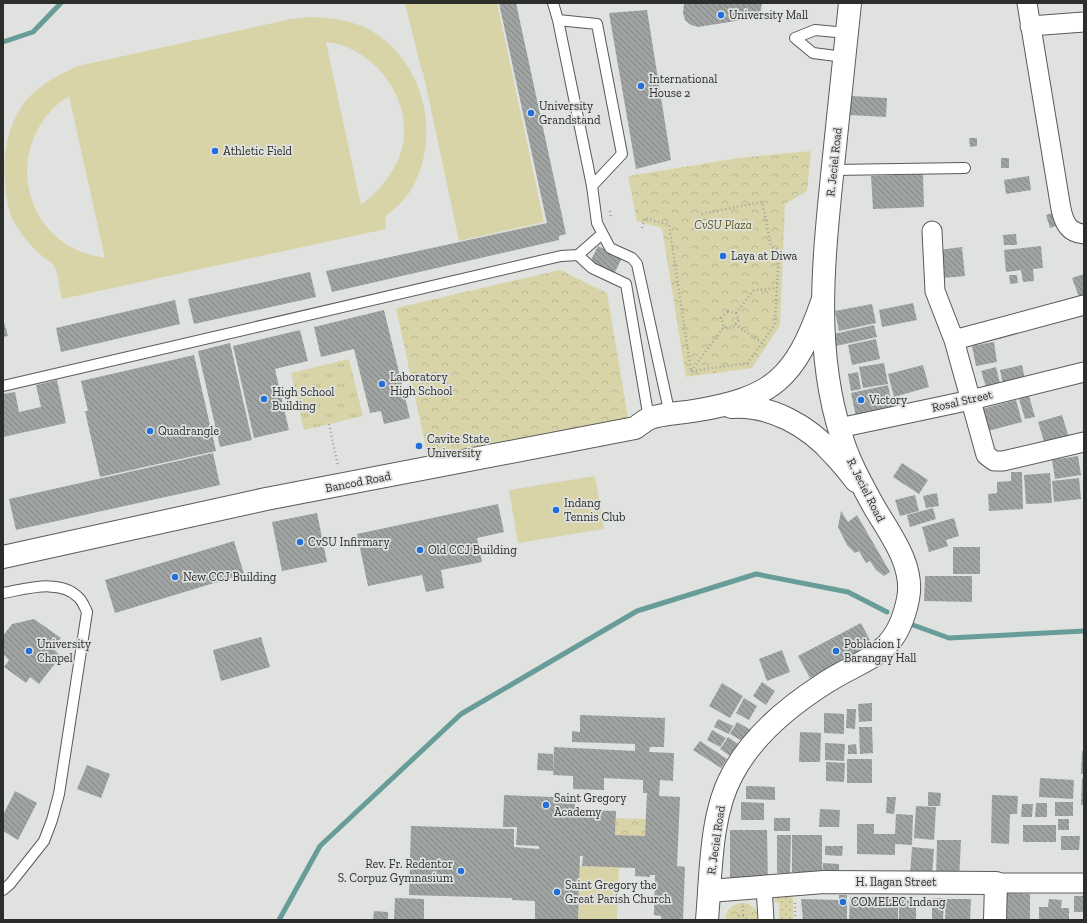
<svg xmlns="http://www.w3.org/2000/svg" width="1087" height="923" font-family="'Zilla Slab',serif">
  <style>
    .grass { fill: url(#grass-tufts) }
    .park { fill: url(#park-crowns) }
    .garden { fill: url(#garden-dots) }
    .pitch { fill: #d9d4a8; fill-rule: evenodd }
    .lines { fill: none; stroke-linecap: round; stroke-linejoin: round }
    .stream { stroke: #689c98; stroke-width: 5 }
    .building { fill: url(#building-back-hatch) }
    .service-casing { stroke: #585b58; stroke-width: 12 }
    .pedestrian-casing { stroke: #585b58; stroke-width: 17 }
    .minor-casing { stroke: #585b58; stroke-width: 21 }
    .tertiary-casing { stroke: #585b58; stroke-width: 24 }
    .secondary-casing { stroke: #585b58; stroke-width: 24 }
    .path { stroke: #9fa29f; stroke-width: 2.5; stroke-dasharray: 1 3; stroke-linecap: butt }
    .service { stroke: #fff; stroke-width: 10 }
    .pedestrian { stroke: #fff; stroke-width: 15 }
    .minor { stroke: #fff; stroke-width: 19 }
    .tertiary { stroke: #fff; stroke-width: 22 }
    .secondary { stroke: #fff; stroke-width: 22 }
    .poi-dot { fill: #206fda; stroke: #dfe2df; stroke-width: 1.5 }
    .labels { text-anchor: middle; stroke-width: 3.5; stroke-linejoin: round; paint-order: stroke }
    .poi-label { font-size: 12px; fill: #2c2e2c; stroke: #dfe2df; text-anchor: start }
    .street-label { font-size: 12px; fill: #2c2e2c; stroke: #dfe2df }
    .park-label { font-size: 12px; font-style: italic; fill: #5f5716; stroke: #dfe2df }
  </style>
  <defs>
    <pattern id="grass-tufts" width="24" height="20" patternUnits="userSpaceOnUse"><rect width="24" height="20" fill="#d9d4a8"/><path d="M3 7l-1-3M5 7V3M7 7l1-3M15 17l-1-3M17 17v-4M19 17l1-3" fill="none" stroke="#bab691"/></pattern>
    <pattern id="park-crowns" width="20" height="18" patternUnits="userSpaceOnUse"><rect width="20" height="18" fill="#d9d4a8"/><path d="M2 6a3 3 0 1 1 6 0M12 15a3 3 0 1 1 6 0" fill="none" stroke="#bab691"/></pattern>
    <pattern id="garden-dots" width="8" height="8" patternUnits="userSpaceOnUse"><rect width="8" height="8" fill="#d9d4a8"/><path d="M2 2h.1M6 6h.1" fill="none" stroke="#bab691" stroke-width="1.8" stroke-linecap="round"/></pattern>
    <pattern id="building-back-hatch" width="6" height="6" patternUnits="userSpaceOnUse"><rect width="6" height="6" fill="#9fa3a2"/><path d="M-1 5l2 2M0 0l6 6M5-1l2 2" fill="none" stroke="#828584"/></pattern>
  </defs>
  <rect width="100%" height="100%" fill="#dfe2df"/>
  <path class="grass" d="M349 359 363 416 304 430 291 373Z"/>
  <path class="park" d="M811 151 807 191 785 204 780 325 752 368 686 377 662 228 637 221 628 176 739 158Z
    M560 270 607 293 628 418 428 457 396 308Z
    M616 818 646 819 645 836 615 835Z
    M739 903C750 903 759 908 759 920H725C726 911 730 906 739 903Z"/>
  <path class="garden" d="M776 894H793V920H779V904L774 901Z"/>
  <path class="pitch" d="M405 3H497L544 222 459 241 423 72H422Z
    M311 17C331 18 352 20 370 30 426 62 443 140 409 193 403 202 393 210 385 217L386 229 62 299C59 289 59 275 54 266 52 262 44 258 41 255 28 243 16 229 10 213 0 177 2 126 29 97 43 83 60 74 78 66L291 19ZM326 42C376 47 416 103 401 152 394 174 379 191 361 205ZM69 96 105 258C88 255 73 250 60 240 12 201 18 128 69 96Z
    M595 476 604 529 518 543 509 490Z
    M580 866 619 867 617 920H578Z"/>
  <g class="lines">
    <path class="stream" d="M3 42 33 32 61 3
      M913 625 949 638 1084 631
      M279 920 320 846 461 714 637 611 756 574 848 592 887 612"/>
  </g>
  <path class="building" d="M499 3H516L566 234 559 236V240L332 292 326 271 547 223Z
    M684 3H762L760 14 754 18 698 27 691 25 685 20 683 13Z
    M647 10 671 160 636 169 609 13Z
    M851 96 887 98 886 117 850 115Z
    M969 138H977V146L970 147Z
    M1001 158H1009V168H1001Z
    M923 174 924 207 873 209 871 176Z
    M1029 176 1031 190 1006 194 1004 180Z
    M1055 212 1059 225 1050 228 1046 215Z
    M1016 234 1017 245H1004L1003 235Z
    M598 246 622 258 614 274 590 262Z
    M1041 246 1043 268 1033 269 1034 281 1023 282 1021 270 1006 272 1004 250Z
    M962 247 965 276 943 278 939 250Z
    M310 272 316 297 194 324 188 299Z
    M1084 274V305H1082L1072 278Z
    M1009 275H1017L1018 283 1010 284Z
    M175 300 180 324 61 352 56 328Z
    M913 303 917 320 882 327 879 310Z
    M872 304 876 323 839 331 835 311Z
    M384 310 410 418 384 424 381 411 370 413 354 349 321 357 314 327Z
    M3 319 8 336 3 337Z
    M874 325 877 337 836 346 834 334Z
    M300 330 308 361 275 369 289 430 254 438 233 346Z
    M876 339 880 359 852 365 848 345Z
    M994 342 997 362 976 366 972 346Z
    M230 343 252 440 220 447 198 351Z
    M194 355 216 451 100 477 85 411H88L81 381Z
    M884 363 888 384 863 388 859 367Z
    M923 365 929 387 894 397 888 374Z
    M1022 365 1025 379 1003 384 1000 370Z
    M996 367 1000 384 986 387 981 371Z
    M858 372 861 389 851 391 848 374Z
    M57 380 66 423 3 437V394L15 392 19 412 41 407 36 385Z
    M888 385 893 410 856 417 851 393Z
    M1029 396 1035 417 1025 419 1019 399Z
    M1016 400 1022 422 988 431 982 409Z
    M1062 415 1071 444 1046 448 1038 422Z
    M213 453 220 485 16 530 9 499Z
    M1078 456 1081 475 1055 479 1052 460Z
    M902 463 928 480 919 494 893 477Z
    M1011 472H1022L1023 509 989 511 988 494 997 493V482L1011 481Z
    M1050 473 1052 503 1026 504 1024 475Z
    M1079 478 1081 499 1054 502 1052 481Z
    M937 493 939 506 926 508 923 496Z
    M915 495 919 511 900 516 895 500Z
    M498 504 504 532 477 538 482 562 441 570 444 588 426 592 422 575 368 586 357 534Z
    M933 508 936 519 910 527 907 515Z
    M841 511 848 522 857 515 890 572 884 576 876 570 870 561 866 563 859 551 855 553 847 545 838 527Z
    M317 513 327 562 282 571 272 522Z
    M954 518 959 536 946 540 948 546 929 552 922 527Z
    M234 541 244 574 115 613 105 580Z
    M953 547H980V574H953Z
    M925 576H972V602L924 601Z
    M34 619 61 638 52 648 61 656 39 684 30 677 26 683 4 667 9 660 3 654V636L12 624Z
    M861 623 873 646 810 678 798 656Z
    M261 637 270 667 221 681 213 650Z
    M782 650 790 672 767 681 759 659Z
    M762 682 775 691 766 705 753 696Z
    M722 683 743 696 730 718 709 706Z
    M744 698 757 706 749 720 736 713Z
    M872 703V721L859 722 858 704Z
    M847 709H856L855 729 846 728Z
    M824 713 844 714V734L824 733Z
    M580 715 665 718 664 747H650L649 752 674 753 673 781 660 780 659 796 680 797 677 866 685 867 683 920H661V916L654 915 655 875H650V877L635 876V868L582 866 583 856H580L578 920H535V901L512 900V898L409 895 411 826 514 829V847L539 849V846L516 845 517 827H503L504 795 575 798V812L585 813V810L616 811 615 835 645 836 647 793H643V780L604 778V790L573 789V776L553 775 554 747 635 751V744L572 742V731L580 732Z
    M718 719 733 726 729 734 714 727Z
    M737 722 751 730 744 742 730 734Z
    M859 727H872L873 753 860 754Z
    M712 730 726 738 720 747 707 740Z
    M800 732 821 733 820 762H799Z
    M728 737 738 744 730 756 720 749Z
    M700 741 727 759 721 768 693 750Z
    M825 743 845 744 844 761 825 760Z
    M856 744 857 754H848V745Z
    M1082 751H1084V774H1081Z
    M538 753 553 754V771L537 770Z
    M847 759H872V783H847Z
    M826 762 845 763 844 782 826 781Z
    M87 765 110 774 101 798 77 789Z
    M1040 778 1074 780 1073 799 1039 797Z
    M1082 778H1084V805H1081Z
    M746 786 775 787V800L746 799Z
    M15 791 37 803 18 840 3 831V815Z
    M928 792 941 793 940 806H928Z
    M992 795 1018 796 1017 814H1010L1009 844 991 843Z
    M887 797H896L894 814 886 813Z
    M741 802 764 803V820H741Z
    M1055 802H1073V816H1055Z
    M1036 803H1047V817H1035Z
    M1022 804H1033L1032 817H1021Z
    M916 806 936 807 934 840 914 838Z
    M820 809 840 810 839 827H819Z
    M896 814 913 815 912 845 895 844V855L857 854V824H874V834H895Z
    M774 818H790V831H774Z
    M1058 819H1069V830H1058Z
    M1023 825H1056V842H1023Z
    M730 830H767L768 883H730Z
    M777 835H791L790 873H777Z
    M792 835H822V872H792Z
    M1061 836H1080L1079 850H1061Z
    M937 840H961L959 881 936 880Z
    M825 846H843L842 856 825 855Z
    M912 847 934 849 932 877 910 875Z
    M823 863 839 864V877H822Z
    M1005 893 1030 894V920H1005Z
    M839 895H847V920H803L801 899 839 900Z
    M1074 896H1084V912H1074Z
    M850 897 898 898V920H849Z
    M395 898 424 899V920H394Z
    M932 898H944L943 920H932Z
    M946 899H971L970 920H945Z
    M1049 899 1062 900 1061 908H1069V920H1039V907H1048Z
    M899 900H916V920H899Z
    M374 911 388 912V920H373Z"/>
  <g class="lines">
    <g class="service-casing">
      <path id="service" d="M553 3 558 20 592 186 597 223 610 248 632 258 637 264 670 415
        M558 20 597 24 622 154 592 186
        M844 57 813 53 795 38 815 30 847 33
        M833 170 965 168
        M578 255 592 268 626 284 649 419
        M3 386 561 256 578 255 602 234
        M3 593C26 589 61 578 79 598 83 602 85 608 87 612L59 794 52 820 44 841 10 884 3 890"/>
    </g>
    <g class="pedestrian-casing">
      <path id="pedestrian" d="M764 886 766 920"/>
    </g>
    <g class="minor-casing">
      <path id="minor" d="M1027 3 1061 209C1064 223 1069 233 1084 234
        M1030 26 1084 22
        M932 231 935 291 954 340 986 455 994 461H1003L1084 442
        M954 340 1084 305
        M839 428 971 400 1084 372
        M996 883H1084"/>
    </g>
    <g class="tertiary-casing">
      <path id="tertiary" d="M731 407C770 404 809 426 834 455 842 463 849 472 856 481
        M3 557 266 499 635 428C639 425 643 422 648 419 658 414 681 413 693 411 773 398 795 379 822 302
        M709 891 824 882 996 883 995 920"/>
    </g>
    <g class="secondary-casing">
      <path id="secondary" d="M707 920C711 875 710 815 732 775 751 738 788 707 822 685 865 656 896 659 908 599 915 565 889 533 873 505 861 483 848 460 841 435 813 347 824 256 833 166 839 112 844 57 850 3"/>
    </g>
    <path class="path" d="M610 211 611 218
      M642 228 645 218 669 225 691 371 748 363 775 324 779 251 771 246 762 202 701 214
      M728 311 736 313 739 320 732 328 724 327 721 318Z
      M736 313 754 290 777 288
      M735 324 762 343
      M691 371 724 327
      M329 424 338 466
      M743 906V916
      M737 920 739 916H743L747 920
      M795 920V903"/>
    <use href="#service" class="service"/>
    <use href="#pedestrian" class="pedestrian"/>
    <use href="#minor" class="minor"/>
    <use href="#tertiary" class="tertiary"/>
    <use href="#secondary" class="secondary"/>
  </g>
  <g class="poi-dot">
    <circle cx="721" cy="15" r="4"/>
    <circle cx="641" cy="86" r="4"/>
    <circle cx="531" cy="113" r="4"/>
    <circle cx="215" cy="151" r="4"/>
    <circle cx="723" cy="256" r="4"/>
    <circle cx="382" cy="384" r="4"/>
    <circle cx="264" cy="399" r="4"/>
    <circle cx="861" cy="400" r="4"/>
    <circle cx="150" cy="431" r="4"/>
    <circle cx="419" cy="446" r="4"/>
    <circle cx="556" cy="510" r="4"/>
    <circle cx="300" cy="542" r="4"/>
    <circle cx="420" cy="550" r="4"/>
    <circle cx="175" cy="577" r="4"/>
    <circle cx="29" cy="651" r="4"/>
    <circle cx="836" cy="651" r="4"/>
    <circle cx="546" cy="805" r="4"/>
    <circle cx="461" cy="871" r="4"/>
    <circle cx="557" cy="892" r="4"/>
    <circle cx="843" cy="902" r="4"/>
  </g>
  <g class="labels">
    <g class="poi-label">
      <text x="729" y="19">University Mall</text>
      <text x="649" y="83">International<tspan x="649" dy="14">House 2</tspan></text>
      <text x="539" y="110">University<tspan x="539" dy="14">Grandstand</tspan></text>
      <text x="223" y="155">Athletic Field</text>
      <text x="731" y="260">Laya at Diwa</text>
      <text x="390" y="381">Laboratory<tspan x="390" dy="14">High School</tspan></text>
      <text x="272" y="396">High School<tspan x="272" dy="14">Building</tspan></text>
      <text x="869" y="404">Victory</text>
      <text x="158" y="435">Quadrangle</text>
      <text x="427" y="443">Cavite State<tspan x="427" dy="14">University</tspan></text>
      <text x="564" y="507">Indang<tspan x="564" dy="14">Tennis Club</tspan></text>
      <text x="308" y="546">CvSU Infirmary</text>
      <text x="428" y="554">Old CCJ Building</text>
      <text x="183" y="581">New CCJ Building</text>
      <text x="37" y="648">University<tspan x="37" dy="14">Chapel</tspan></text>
      <text x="844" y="648">Poblacion I<tspan x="844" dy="14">Barangay Hall</tspan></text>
      <text x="554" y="802">Saint Gregory<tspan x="554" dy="14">Academy</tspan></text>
      <text x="453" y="868" text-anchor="end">Rev. Fr. Redentor<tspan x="453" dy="14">S. Corpuz Gymnasium</tspan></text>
      <text x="565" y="889">Saint Gregory the<tspan x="565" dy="14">Great Parish Church</tspan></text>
      <text x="851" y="906">COMELEC Indang</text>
    </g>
    <g class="street-label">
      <text transform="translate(834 162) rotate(-84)" y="4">R. Jeciel Road</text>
      <text transform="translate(962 401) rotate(-13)" y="4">Rosal Street</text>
      <text transform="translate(358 482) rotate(-11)" y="4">Bancod Road</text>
      <text transform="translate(866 490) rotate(63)" y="4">R. Jeciel Road</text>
      <text transform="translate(716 840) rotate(-82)" y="4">R. Jeciel Road</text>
      <text x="896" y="886">H. Ilagan Street</text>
    </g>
    <g class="park-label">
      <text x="723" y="229">CvSU Plaza</text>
    </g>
  </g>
  <rect width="1087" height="923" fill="none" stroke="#2c2e2c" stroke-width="8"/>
</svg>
